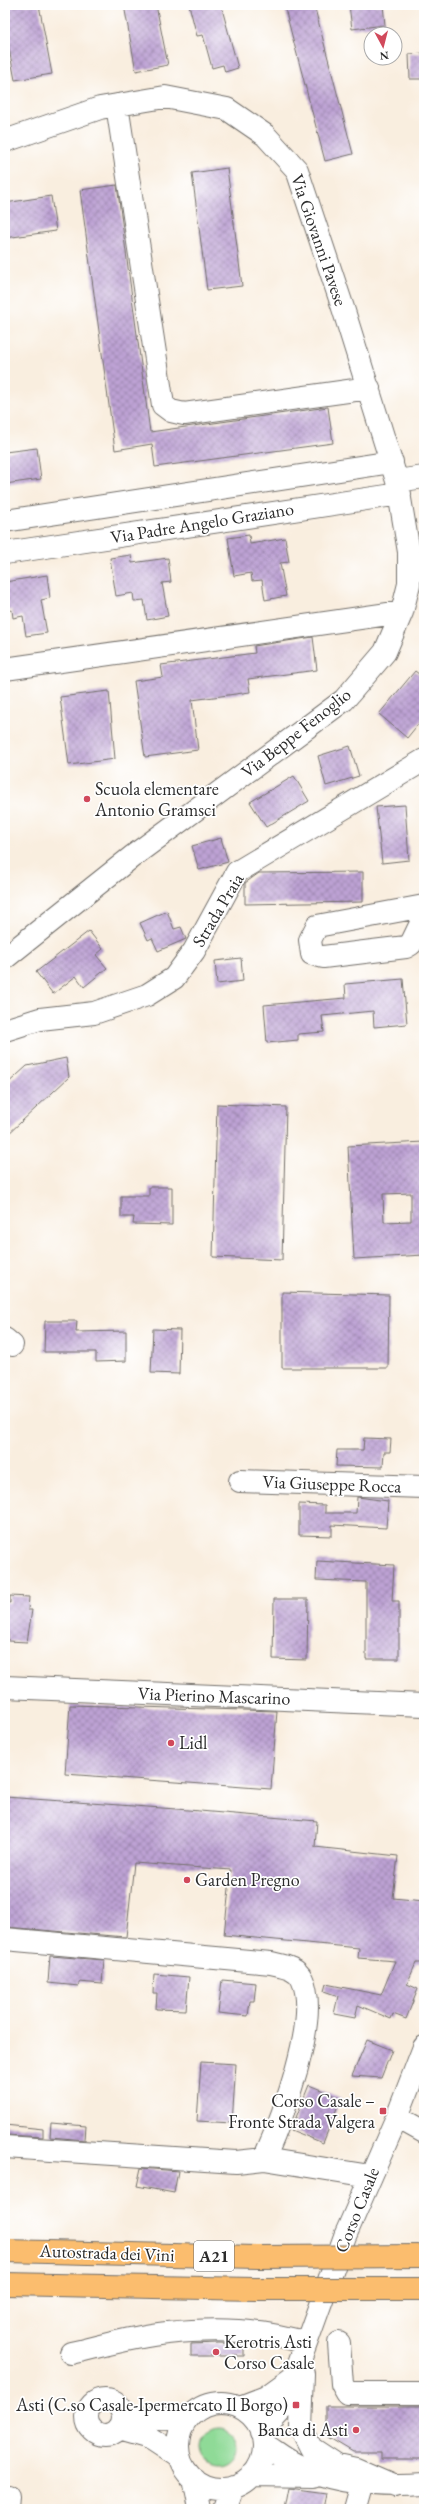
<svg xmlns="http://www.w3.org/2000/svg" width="429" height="2514" font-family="'EB Garamond',serif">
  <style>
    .green { fill: #8fda97; stroke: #5d8261 }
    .building { fill: url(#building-cross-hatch); fill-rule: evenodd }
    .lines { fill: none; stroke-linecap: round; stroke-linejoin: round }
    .minor-casing { stroke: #736f6a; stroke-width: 24 }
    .minor { stroke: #fff; stroke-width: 22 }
    .highway-bridge-casing { stroke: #736f6a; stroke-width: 24; stroke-linecap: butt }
    .highway-bridge { stroke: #fbbd6e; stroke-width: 22 }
    .poi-dot { fill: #d1495b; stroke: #fff; stroke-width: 1.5 }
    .labels { text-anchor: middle; stroke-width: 3.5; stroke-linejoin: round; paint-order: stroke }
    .shield { fill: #fff; stroke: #6b6b6b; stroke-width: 1 }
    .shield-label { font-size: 17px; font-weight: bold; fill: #2b2b2b }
    .street-label { font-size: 18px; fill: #2b2b2b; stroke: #fff }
    .poi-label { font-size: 18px; fill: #2b2b2b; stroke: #fff; text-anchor: start }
  </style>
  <defs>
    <pattern id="building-cross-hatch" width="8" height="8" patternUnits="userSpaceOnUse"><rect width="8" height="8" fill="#bda2d4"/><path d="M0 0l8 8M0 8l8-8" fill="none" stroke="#9a84ac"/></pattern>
  </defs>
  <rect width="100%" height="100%" fill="#fff"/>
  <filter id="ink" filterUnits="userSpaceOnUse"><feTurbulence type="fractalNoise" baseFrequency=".025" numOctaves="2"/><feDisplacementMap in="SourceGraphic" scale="8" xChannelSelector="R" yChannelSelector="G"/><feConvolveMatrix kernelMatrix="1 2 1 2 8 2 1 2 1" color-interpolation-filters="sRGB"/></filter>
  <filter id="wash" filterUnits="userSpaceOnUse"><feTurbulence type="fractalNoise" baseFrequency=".012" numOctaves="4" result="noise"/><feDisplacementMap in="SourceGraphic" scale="16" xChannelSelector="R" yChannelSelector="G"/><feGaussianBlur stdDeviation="0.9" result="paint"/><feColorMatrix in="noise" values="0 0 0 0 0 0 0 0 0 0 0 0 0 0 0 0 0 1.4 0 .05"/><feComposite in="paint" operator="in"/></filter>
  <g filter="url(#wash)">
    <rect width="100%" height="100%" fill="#f9eedf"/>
    <path class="green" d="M201 2447a18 18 0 1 1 36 0a18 18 0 1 1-36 0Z"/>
    <g id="blocks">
      <path class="building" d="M5 5H39L52 74 15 80 5 28Z
        M124 5H156L168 65 136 71Z
        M189 5H221L238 68 225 72 223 65 212 68 203 35 197 36Z
        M284 5H314L353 154 325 161Z
        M349 5H383L385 25 352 29Z
        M424 53V79H410L409 54Z
        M227 168 242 286 207 290 192 173Z
        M117 185 150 432 328 407 333 443 155 467 152 444 115 450 80 190Z
        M51 196 56 231 5 238V203Z
        M37 448 41 479 5 484V452Z
        M249 535 250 544 285 538 289 562 280 563 286 596 265 600 262 580 252 581 251 573 234 576 228 538Z
        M131 555 132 563 168 558 171 582 162 583 168 616 147 620 144 600 134 601 133 593 116 596 110 558Z
        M47 575 50 598 41 600 47 633 26 636 23 616 13 618 12 610 5 611V582Z
        M313 637 317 670 248 679 250 692 192 700 198 750 145 757 134 681 163 677 161 665 255 653 254 646Z
        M415 671 424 678V717L407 738 379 714Z
        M109 691 115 759 69 765 60 697Z
        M350 746 359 776 326 786 318 756Z
        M294 776 309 801 266 827 250 802Z
        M405 805 409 860 382 863 376 807Z
        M221 838 228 862 199 870 192 846Z
        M363 872V902L245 904V883L259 873Z
        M167 911 174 929 181 927 186 939 158 951 152 938 148 940 140 923Z
        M89 931 103 949 96 955 107 968 84 987 76 976 53 994 36 972Z
        M241 958 243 981 217 984 215 961Z
        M403 979 407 1024 374 1027 373 1011 322 1016 324 1032 298 1034V1040L267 1043 264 1005 346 998 345 984Z
        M66 1058 69 1077 5 1137V1086L27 1066Z
        M217 1104 286 1107 282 1260 213 1257Z
        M424 1142V1255L354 1259 348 1146ZM411 1193V1221L384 1222 383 1194Z
        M149 1187H172V1225L133 1224 134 1217H121V1196H149Z
        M282 1292 389 1295 388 1368H282Z
        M45 1321H77L76 1332 126 1331V1361L96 1362V1352H44Z
        M153 1329 180 1330 179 1374 151 1373Z
        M364 1438 391 1439 390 1452H384L383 1467 336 1466 337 1450H363Z
        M357 1497 388 1501 386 1528 332 1525V1536L299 1535V1504L325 1505V1513H356Z
        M317 1561 394 1565 392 1601H399V1659H366V1582L316 1580Z
        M10 1596 29 1597 28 1610H32L27 1642 8 1641V1635L5 1634V1602L10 1603Z
        M274 1599H308L307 1660 273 1659Z
        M70 1705 277 1711 271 1789 65 1774Z
        M5 1797 176 1809 317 1821 315 1847 398 1856 393 1898 424 1901V1963H416L407 1984 418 1989 406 2019 393 2014 391 2019 358 2005 355 2018 334 2014 338 1996 324 1991 326 1984 381 1995 395 1961 358 1958 359 1948 224 1935 231 1870 134 1863 126 1937 5 1927Z
        M50 1956 104 1960 102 1984 79 1982V1986L48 1983Z
        M154 1974 189 1977 186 2010 156 2009 157 1993H153Z
        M222 1980 256 1983 254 2001H250L248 2016 218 2013Z
        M367 2040 392 2050 381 2078 352 2076Z
        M201 2062 236 2064 232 2123 197 2121Z
        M309 2085 341 2098 323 2143 291 2130Z
        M51 2123 86 2126 85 2140 50 2137Z
        M5 2125 43 2129V2137L5 2135Z
        M141 2168 178 2171 174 2193 137 2186Z
        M219 2343 244 2344V2356H191V2344Z
        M326 2406H424V2459H381V2452H353L326 2436Z
        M289 2488 326 2493 323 2509H285Z"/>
    </g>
  </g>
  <g filter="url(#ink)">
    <use href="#blocks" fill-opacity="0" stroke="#736f6a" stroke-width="1"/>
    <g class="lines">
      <g class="minor-casing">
        <path id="minor" d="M117 105 163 405 171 411 184 414 369 388
          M5 141 100 108 165 97 227 109 265 135 297 170 343 308 397 481 409 552V584L402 612 385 652 344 700 133 856 5 958
          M397 481 424 477
          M5 521 392 462
          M5 553 400 494
          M5 669 402 612
          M424 906 317 926 310 940 312 954 323 957 406 947 411 944 424 917
          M5 1030 40 1019 94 1013 147 995 174 978 194 951 237 872 424 760
          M5 1339 12 1345
          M240 1481 424 1487
          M5 1687 424 1705
          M5 1939 271 1963C283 1966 296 1967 302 1979 321 2018 281 2121 264 2159L370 2176
          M397 2117 424 2132
          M5 2147 236 2162 264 2159
          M339 2343 342 2384 347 2393H424
          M71 2353C102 2346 135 2336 167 2333 212 2328 262 2329 306 2343
          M303 2374 301 2428 311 2448 337 2465 356 2469 395 2486
          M87 2417a18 18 0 1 1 36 0a18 18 0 1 1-36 0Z
          M178 2446a43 43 0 1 1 86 0a43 43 0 1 1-86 0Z
          M240 2407 266 2397 295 2376
          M123 2417 187 2418
          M119 2428 147 2436 179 2457
          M261 2432 282 2410 345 2236 397 2117 424 2047
          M264 2444C275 2451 286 2460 297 2465 337 2484 381 2487 424 2484
          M252 2475 313 2476
          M194 2479 200 2509
          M7 2509 8 2496
          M225 2509 233 2487
          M355 2509 362 2484"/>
      </g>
      <use href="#minor" class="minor"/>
      <g class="highway-bridge-casing">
        <path id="highway-bridge" d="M5 2251 257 2257 424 2256
          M5 2284 254 2289H424"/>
      </g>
      <use href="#highway-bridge" class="highway-bridge"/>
    </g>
  </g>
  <g class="poi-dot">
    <circle cx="87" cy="799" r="4"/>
    <circle cx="171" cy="1743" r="4"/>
    <circle cx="187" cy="1880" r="4"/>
    <rect x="379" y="2107" width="8" height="8" rx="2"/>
    <circle cx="216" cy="2352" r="4"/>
    <rect x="292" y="2401" width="8" height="8" rx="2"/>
    <circle cx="356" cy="2430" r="4"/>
  </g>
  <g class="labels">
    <rect class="shield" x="194" y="2241" width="40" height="30" rx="3"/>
    <g class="shield-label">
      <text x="214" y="2262">A21</text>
    </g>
    <g class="street-label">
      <text transform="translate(319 240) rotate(71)" y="6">Via Giovanni Pavese</text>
      <text transform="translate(202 523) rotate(-9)" y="6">Via Padre Angelo Graziano</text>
      <text transform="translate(296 733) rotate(-38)" y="6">Via Beppe Fenoglio</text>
      <text transform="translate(218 910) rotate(-59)" y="6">Strada Praia</text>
      <text transform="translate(332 1484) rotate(2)" y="6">Via Giuseppe Rocca</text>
      <text transform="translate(214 1696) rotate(2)" y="6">Via Pierino Mascarino</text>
      <text transform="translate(357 2210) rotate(-68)" y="6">Corso Casale</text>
      <text transform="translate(107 2253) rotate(2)" y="6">Autostrada dei Vini</text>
    </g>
    <g class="poi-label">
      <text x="95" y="795">Scuola elementare<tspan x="95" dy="21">Antonio Gramsci</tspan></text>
      <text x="179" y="1749">Lidl</text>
      <text x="195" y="1886">Garden Pregno</text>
      <text x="375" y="2107" text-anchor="end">Corso Casale –<tspan x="375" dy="21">Fronte Strada Valgera</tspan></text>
      <text x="224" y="2348">Kerotris Asti<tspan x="224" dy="21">Corso Casale</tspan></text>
      <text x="288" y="2411" text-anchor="end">Asti (C.so Casale-Ipermercato Il Borgo)</text>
      <text x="348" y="2436" text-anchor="end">Banca di Asti</text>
    </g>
  </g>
  <rect width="429" height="2514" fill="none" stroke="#fff" stroke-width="20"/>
  <g transform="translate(383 46) rotate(173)"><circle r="19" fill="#ffffff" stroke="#aaaaaa"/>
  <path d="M0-3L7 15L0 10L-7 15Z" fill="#d1495b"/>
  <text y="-6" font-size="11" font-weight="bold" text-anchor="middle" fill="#2b2b2b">N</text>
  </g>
</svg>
